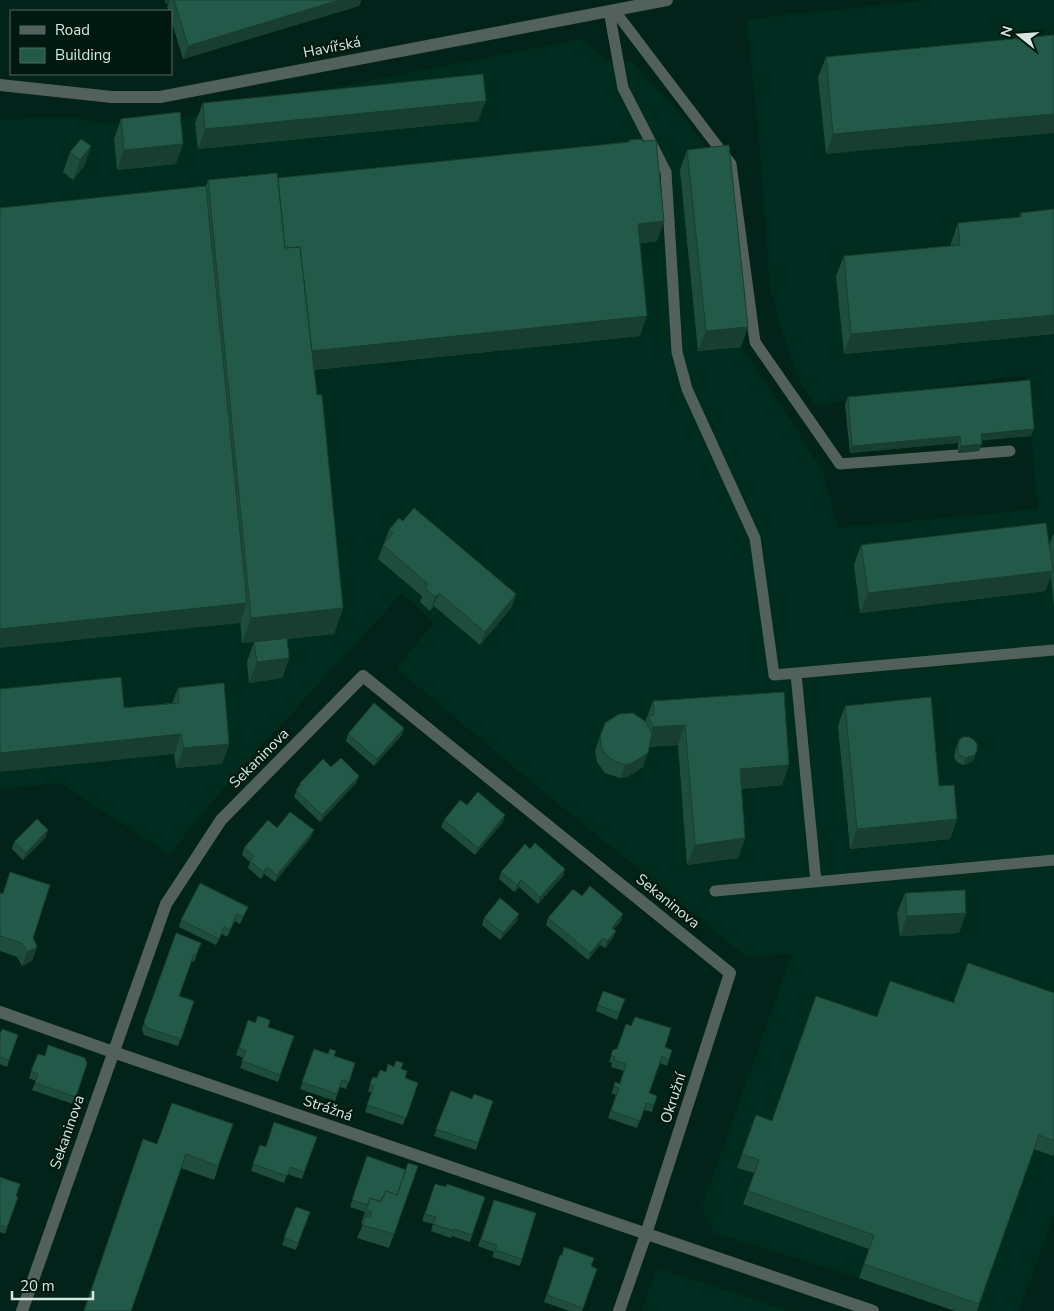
<svg xmlns="http://www.w3.org/2000/svg" width="1054" height="1311" font-family="'Nunito Sans',sans-serif">
  <style>
    .built { fill: #002c1f }
    .lines { fill: none; stroke-linecap: round; stroke-linejoin: round }
    .service { stroke: #53615c; stroke-width: 11 }
    .minor { stroke: #53615c; stroke-width: 12 }
    .tertiary { stroke: #53615c; stroke-width: 12 }
    .wall { fill: #1e4d3e }
    .shaded-wall { fill: #183e32 }
    .building { fill: #235948; stroke: #183e32 }
    .labels { text-anchor: middle; stroke-width: 4.5; stroke-linejoin: round; paint-order: stroke }
    .street-label { font-size: 15px; fill: #d5e7e0; stroke: #001910 }
  </style>
  <rect width="100%" height="100%" fill="#022319"/>
  <path class="built" d="M927 0H1054V1215L1019 1311H955L859 1278 714 1233 702 1207 792 954 747 957 556 802 396 668 434 623 402 593 232 778 190 828 170 855 61 783 0 789V120L65 117 114 124 153 122 182 118 581 39 607 61H631L666 97 722 165 741 347 791 421 825 477 838 528 1038 509 1026 375 816 405 801 384 782 332 770 289 761 161 747 19Z
    M658 1268 789 1311H641Z"/>
  <g class="lines">
    <path class="service" d="M614 10 731 164 755 342 840 464 1010 451
      M609 11 623 88 666 172 677 352 687 389 755 538 774 675 1054 650
      M796 674 816 882
      M715 891 1054 860"/>
    <path class="minor" d="M0 1012 113 1052 873 1311
      M22 1311 166 904 221 820 363 676 730 973 646 1234 619 1311"/>
    <path class="tertiary" d="M0 85 112 97H160L667 0"/>
  </g>
  <path class="wall" d="M165 0H361L359 6 183 59 171 20V11H169L167 7 169 3 166 4Z
    M1054 35 826 154 818 77 826 57Z
    M203 103 478 121 198 149 195 123Z
    M121 119 176 164 117 170 114 139Z
    M629 140 642 141 664 221 657 241 640 243V336L314 370 343 608 334 634 287 639 289 658 282 678 249 683 247 662 254 642 242 643 206 186 208 180 278 178 628 142Z
    M91 146 84 166 73 180 63 172 70 152Z
    M687 150 741 347 698 351 680 170Z
    M1054 209V334L844 354 836 276 844 256 951 246V243L958 223 1019 217 1021 213Z
    M848 397 1031 436 981 440 979 451 958 453V443L850 453 845 404Z
    M403 521 516 594 511 608 480 645 434 606 430 611 420 602 422 596 378 559 389 530Z
    M1054 534V608L1051 576 1045 591 860 613 854 565 861 545 1049 546 1053 535Z
    M178 688 229 744 222 764 176 768 174 754 124 708 172 703Z
    M653 701 782 785 741 789 745 838 738 858 687 865 678 745 649 747 643 767 627 777 620 778 605 773 597 762 595 751 605 723 645 722Z
    M845 706 939 786 957 819 950 839 850 849 838 726Z
    M404 728 402 735 374 766 346 741 348 734Z
    M959 740 975 757 972 762 963 765 957 762 954 758 956 747Z
    M331 767 359 776 356 783 320 822 294 797 300 783Z
    M467 805 503 822 475 855 441 827 444 820Z
    M277 828 311 837 275 882 264 874 261 879 248 868 250 862 242 855 244 848Z
    M46 837 23 860 12 849 14 842Z
    M530 849 565 869 563 876 538 904 519 887 514 892 499 879 501 872Z
    M0 893 33 938 37 947 32 961 22 966 17 957 0 951Z
    M905 893 966 913 959 933 900 936 897 913Z
    M582 896 621 921 614 929 613 938 605 948 600 945 588 960 546 925 548 918Z
    M248 907 240 924 235 921 227 937 222 934 216 945 179 927 181 920Z
    M484 918 517 921 500 940 482 925Z
    M176 933 201 943 194 962 191 961 179 996 194 1001 178 1046 144 1035 142 1029Z
    M968 963 1054 993V1153L1053 1156 1034 1149 977 1311H955L859 1278 869 1249 743 1204 754 1173 737 1168 756 1115 772 1121 954 1003Z
    M603 991 625 999 617 1020 596 1011Z
    M248 1020 294 1036 278 1082 240 1068 244 1058 236 1055Z
    M0 1034 18 1035 7 1067 0 1064Z
    M665 1047 672 1050 667 1066 660 1063 649 1093 654 1105 652 1112 644 1110 637 1128 608 1118 616 1095 611 1093 613 1089 615 1082 620 1084 624 1071 611 1067 612 1063 609 1062 613 1050Z
    M314 1049 355 1063 346 1089 340 1087 335 1101 300 1089Z
    M38 1054 44 1056 87 1063 73 1104 32 1090 36 1081 29 1078Z
    M401 1069 405 1078 418 1083 403 1125 365 1112 372 1093 368 1091 373 1077 377 1078Z
    M451 1091 472 1099 493 1101 476 1150 434 1136Z
    M233 1124 214 1180 181 1168 157 1144Z
    M317 1137 302 1179 287 1174 284 1183 251 1171 260 1145 266 1147Z
    M367 1156 406 1170 418 1166 389 1248 357 1238 363 1224 361 1223 365 1212 350 1207Z
    M0 1177 16 1196 18 1197 5 1234 0 1232Z
    M435 1184 485 1197 470 1242 452 1236 451 1238 431 1231 433 1224 422 1221Z
    M494 1200 522 1259 520 1266 492 1257 494 1252 478 1246Z
    M296 1207 310 1212 296 1250 282 1245Z
    M560 1255 597 1269 582 1311H569L544 1302Z"/>
  <path class="shaded-wall" d="M167 0H170L169 3 166 4Z
    M339 0H361L359 6 183 59 188 46Z
    M486 101 478 121 198 149 205 129Z
    M1054 114V133L826 154 833 134Z
    M183 144 176 164 117 170 124 150Z
    M91 146 84 166 73 180 80 160Z
    M664 221 657 241 631 245 638 224Z
    M1054 315V334L844 354 851 334Z
    M647 316 640 336 301 371 308 351Z
    M748 327 741 347 698 351 706 331Z
    M1034 429 1031 436 978 441 981 434Z
    M960 436 958 443 850 453 852 446Z
    M982 444 979 451 958 453 961 446Z
    M1053 571 1045 591 860 613 868 593Z
    M439 593 434 606 430 611 435 597Z
    M516 594 511 608 480 645 485 632Z
    M247 603 240 623 0 648V629Z
    M343 608 334 634 242 643 251 618Z
    M289 658 282 678 249 683 257 662Z
    M685 725 678 745 646 747 653 727Z
    M404 728 402 735 374 766 377 759Z
    M181 734 174 754 0 772V753Z
    M229 744 222 764 176 768 184 748Z
    M977 750 972 762 963 765 965 758Z
    M648 753 643 767 627 777 620 778 625 765Z
    M789 765 782 785 732 789 740 769Z
    M359 776 356 783 320 822 322 815Z
    M505 815 503 822 475 855 478 848Z
    M957 819 950 839 850 849 857 829Z
    M48 830 46 837 23 860 26 853Z
    M314 830 311 837 275 882 277 875Z
    M745 838 738 858 687 865 695 845Z
    M267 867 264 874 261 879 263 872Z
    M565 869 563 876 538 904 540 897Z
    M521 880 519 887 514 892 517 885Z
    M966 913 959 933 900 936 907 916Z
    M519 914 517 921 500 940 503 933Z
    M623 914 621 921 609 935 612 928Z
    M616 931 613 938 605 948 607 941Z
    M603 938 600 945 588 960 590 953Z
    M37 947 32 961 22 966 27 952Z"/>
  <path class="building" d="M174 0H339L188 46Z
    M1054 35V114L833 134 826 57Z
    M483 74 486 101 205 129 203 103Z
    M180 112 183 144 124 150 121 119Z
    M81 139 91 146 80 160 70 152Z
    M642 139V141L656 140 664 221 638 224 647 316 312 351 300 247 285 248 278 178 630 142 629 140Z
    M729 145 748 327 706 331 687 150Z
    M277 173 285 248 300 247 317 395H322L343 608 251 618 208 180Z
    M206 186 247 603 0 629V208Z
    M1054 209V315L851 334 844 256 960 245 958 223 1021 217V213Z
    M1030 380 1034 429 981 434 982 444 961 446 960 436 852 446 848 397Z
    M414 508 516 594 485 632 439 593 435 597 425 588 428 584 383 545 393 533 389 530 399 518 403 521Z
    M1046 523 1053 571 868 593 861 545Z
    M287 638 289 658 257 662 254 642Z
    M121 677 124 708 179 703 178 688 224 683 229 744 184 748 181 734 0 753V689Z
    M784 692 789 765 740 769 745 838 695 845 685 725 653 727 648 716 654 715 653 701Z
    M931 697 939 786 954 785 957 819 857 829 845 706Z
    M374 703 404 728 377 759 348 734Z
    M633 713 646 722 652 733 648 753 632 763 625 765 610 759 602 749 600 737 605 723 619 714Z
    M963 737H969L974 740 977 744V750L975 755 965 758 960 755 957 751 959 740Z
    M341 758 359 776 322 815 296 790 301 784 300 783 323 759 331 767Z
    M478 792 505 815 478 848 444 820 460 800 467 805Z
    M290 812 314 830 277 875 267 867 263 872 250 861 254 856 244 848 268 820 277 828Z
    M37 819 48 830 26 853 14 842Z
    M535 843 565 869 540 897 521 880 517 885 501 872 525 844 530 849Z
    M10 872 50 885 33 938 37 947 27 952 22 943 0 936V893L3 894Z
    M200 883 248 907 243 917 237 914 230 930 224 927 219 939 181 920Z
    M590 886 623 914 612 928 616 931 607 941 603 938 590 953 548 918 573 889 582 896Z
    M965 890 966 913 907 916 905 893Z
    M500 898 519 914 503 933 484 918Z
    M176 933 201 943 196 955 194 954 179 996 194 1001 181 1039 147 1028 144 1022Z
    M968 963 1054 993V1141L1039 1135 979 1304 864 1264 874 1235 748 1191 759 1160 742 1154 756 1115 772 1121 816 996 877 1017 890 981 955 1003 954 1001Z
    M603 991 625 999 619 1013 598 1005Z
    M258 1016 270 1020 268 1027 294 1036 280 1075 242 1061 246 1051 239 1048 248 1020 255 1023Z
    M635 1017 671 1028 665 1047 672 1050 669 1059 662 1056 649 1093 657 1096 654 1105 646 1103 640 1121 611 1111 619 1088 614 1086 615 1082 620 1084 626 1064 614 1060 615 1057 611 1055 613 1050 617 1049 626 1024 631 1026Z
    M2 1029 18 1035 9 1060 0 1057V1034Z
    M48 1045 85 1058 87 1063 76 1097 35 1083 38 1074 31 1071 38 1054 45 1056Z
    M314 1049 328 1054 330 1049 336 1051 334 1056 355 1063 349 1082 342 1080 337 1094 302 1082Z
    M396 1061 403 1063 401 1069 407 1071 405 1078 418 1083 406 1118 367 1105 374 1086 370 1084 373 1077 377 1078 380 1070 386 1072 388 1064 394 1067Z
    M451 1091 472 1099 474 1094 493 1101 478 1143 436 1129Z
    M172 1103 233 1124 218 1166 186 1154 131 1311H84L143 1139 157 1144Z
    M274 1122 317 1137 304 1172 290 1167 287 1176 253 1164 260 1145 266 1147Z
    M367 1156 406 1170 397 1195 386 1191 383 1198 382 1197 381 1202 370 1198 368 1205 352 1200Z
    M408 1163 418 1166 394 1234 362 1225 366 1216 370 1218 372 1212 366 1210 370 1198 381 1202 386 1191 397 1195Z
    M0 1177 20 1184 16 1196 18 1197 7 1227 0 1225Z
    M435 1184 446 1187 447 1184 485 1197 472 1235 454 1229V1231L433 1224 436 1217 425 1214Z
    M494 1200 536 1213 522 1259 495 1250 497 1245 481 1240Z
    M296 1207 310 1212 298 1243 284 1238Z
    M564 1247 594 1258 591 1266 597 1269 583 1308 547 1295 560 1255H562Z"/>
  <g class="labels">
    <g class="street-label">
      <text transform="translate(332 47) rotate(-11)" y="5">Havířská</text>
      <text transform="translate(259 758) rotate(-45)" y="5">Sekaninova</text>
      <text transform="translate(668 901) rotate(39)" y="5">Sekaninova</text>
      <text transform="translate(673 1098) rotate(-72)" y="5">Okružní</text>
      <text transform="translate(328 1108) rotate(19)" y="5">Strážná</text>
      <text transform="translate(67 1132) rotate(-71)" y="5">Sekaninova</text>
    </g>
  </g>
  <rect x="10" y="10" width="162" height="65" fill="#001910" stroke="#556b63"/>
  <rect x="20" y="26" width="25" height="8" fill="#53615c" stroke="#556b63"/>
  <text x="55" y="35" font-size="15" fill="#d5e7e0">Road</text>
  <rect x="20" y="48" width="25" height="15" fill="#235948" stroke="#556b63"/>
  <text x="55" y="60" font-size="15" fill="#d5e7e0">Building</text>
  <g transform="translate(1019 35) rotate(287)" stroke="#001910" stroke-width="4" paint-order="stroke">
  <path d="M0-4L9 19L0 12L-9 19Z" fill="#d5e7e0"/>
  <text y="-8" font-size="14" font-weight="bold" text-anchor="middle" fill="#d5e7e0">N</text>
  </g>
  <path d="M12 1291v8h81v-8" fill="none" stroke="#d5e7e0" stroke-width="2.5"/>
  <text x="20" y="1291" font-size="15" fill="#d5e7e0" stroke="#001910" stroke-width="4" paint-order="stroke">20 m</text>
</svg>
